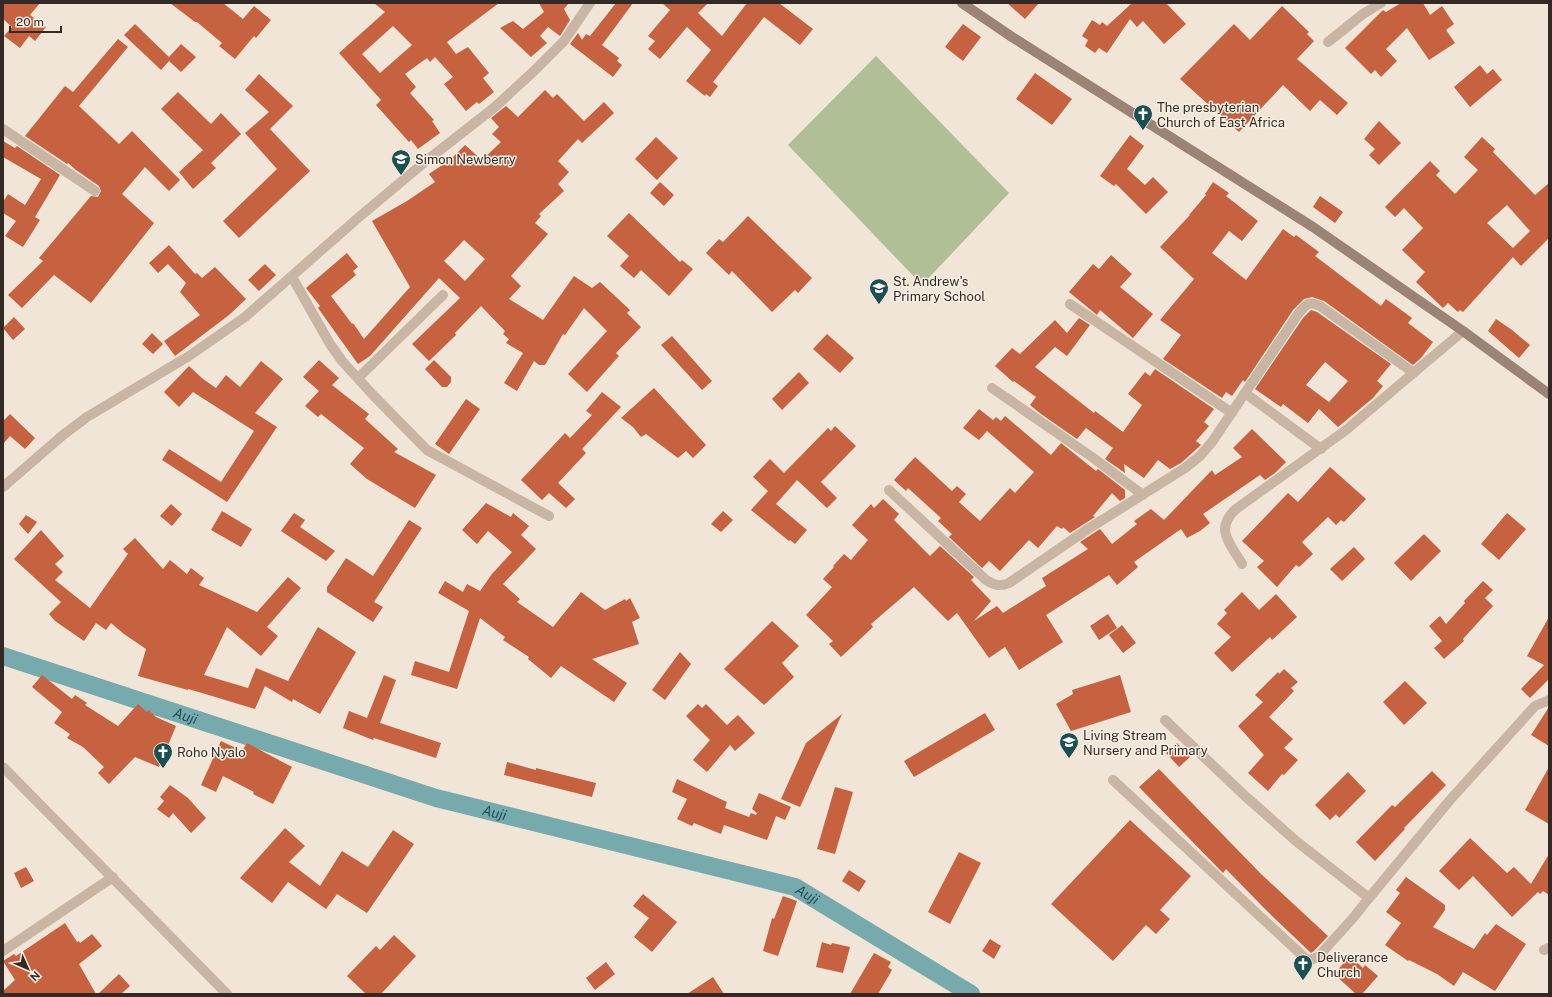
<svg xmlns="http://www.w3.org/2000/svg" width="1552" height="997" font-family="'Public Sans',sans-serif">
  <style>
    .green { fill: #b1bf97 }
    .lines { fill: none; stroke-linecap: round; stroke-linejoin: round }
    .canal { stroke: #76aaad; stroke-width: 18 }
    .building { fill: #c6623f; fill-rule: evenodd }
    .street { stroke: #c8b5a3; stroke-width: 10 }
    .secondary { stroke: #9b8375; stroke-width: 10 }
    .labels { text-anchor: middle; stroke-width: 3; stroke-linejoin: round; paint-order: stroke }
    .poi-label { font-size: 13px; fill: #332a25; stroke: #f8efe3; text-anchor: start }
    .water-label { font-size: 14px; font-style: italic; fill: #1b4f54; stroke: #f8efe3 }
  </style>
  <rect width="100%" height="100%" fill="#f0e5d7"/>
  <path class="green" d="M876 56 1009 193 922 285 788 145Z"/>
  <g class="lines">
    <path class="canal" id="s1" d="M3 656 436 798 795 887 971 994"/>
  </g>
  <path class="building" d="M3 3H40L30 15 46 27 35 41 29 36 20 48 4 36 12 27 3 19Z
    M170 3H223L243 19 254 6 271 20 256 38 254 36 235 59 219 46 222 43 197 22H195Z
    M374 3H499L447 42 456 54 468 47 489 73 483 78 494 92 479 104 477 102 466 111 444 84 453 77 435 57 430 62 427 58 405 74 416 87 410 93 434 120 432 121 440 133 418 149 411 140 409 142 376 105 381 100 339 53 385 12ZM393 26 412 45 380 73 362 54Z
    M539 3H569L564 9 570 20 560 36 548 27 540 36 547 43 531 57 500 28 513 21 523 29 544 12Z
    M616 3H633L602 45 619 58 617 61 622 65 613 77 570 44 578 33 582 40 586 34 590 36Z
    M662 3H708L698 13 722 36 747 3H779L813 29 800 45 764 17 713 82 718 86 710 97 706 94 705 96 686 81 711 50 687 27 660 59 648 49 655 41 648 36 670 10Z
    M1007 3H1039L1025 19Z
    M1132 3H1166L1186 24 1164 44 1143 21 1137 27 1130 19 1107 53 1099 48 1095 53 1085 46 1088 40 1082 36 1092 20 1100 25 1102 22 1107 26Z
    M1401 3H1423L1430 15 1442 6 1454 24 1446 30 1455 43 1429 60 1407 28 1386 49 1397 61 1381 77 1375 70 1371 74 1345 48 1383 10 1386 12Z
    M1282 6 1309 32 1307 34 1314 41 1297 59 1348 103 1337 115 1320 100 1310 111 1283 85 1239 132 1180 79 1234 24 1250 40Z
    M135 24 169 57 181 44 196 57 181 72 169 61 161 70 124 35Z
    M963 24 981 37 963 61 945 47Z
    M118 39 128 47 79 106 119 144 132 131 180 180 169 191 145 167 122 194 154 223 91 303 54 275 22 308 8 295 43 261 39 258 91 196 98 197 101 191 99 186 76 170 68 163 67 164 25 136 65 86 73 92Z
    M1480 65 1487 74 1493 69 1502 80 1470 107 1454 87Z
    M1035 73 1072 99 1052 125 1016 99Z
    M259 74 293 106 270 129 310 171 239 238 223 221 277 169 245 133 269 112 245 90Z
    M545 90 553 98 557 94 584 121 604 102 614 113 582 143 578 139 558 161 569 172 558 184 564 191 539 214 541 216 535 223 548 234 511 276 521 286 509 299 543 320 574 276 592 288 600 282 630 310 627 313 641 327 616 353 619 356 587 392 568 374 607 331 584 308 565 335 563 334 545 365H539L534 361 517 391 504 383 523 353 506 343 509 339 503 334 505 331 481 306 455 333 456 335 429 361 412 344 460 298 439 278 370 356 358 364 318 308 320 306 306 288 347 253 358 267 353 271 356 275 331 296 352 324 353 323 364 339 410 287 372 221 407 201 435 182 429 174 451 159 465 145 482 160 501 142 492 134 499 127 491 118 506 106 518 117ZM464 240 485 259 465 281 444 261Z
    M178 92 211 124 221 113 241 134 211 163 216 168 193 189 179 172 203 150 161 109Z
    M1379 121 1401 143 1379 165 1369 155 1375 149 1364 139Z
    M1130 135 1144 146 1127 169 1145 185 1153 177 1168 192 1146 214 1116 184 1114 186 1100 176Z
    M656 137 678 158 657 180 635 159Z
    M1482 137 1495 149 1493 152 1535 195 1549 183V238L1521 266 1513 257 1463 312 1460 310 1458 312 1448 303 1443 308 1416 282 1425 272 1402 250 1423 228 1404 208 1395 217 1385 207 1430 161 1440 171 1436 175 1455 194 1478 170 1464 157ZM1507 205 1530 231 1513 248 1487 223Z
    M3 141 15 148 17 146 60 175 35 217 40 220 23 247 5 236 16 221 3 213V202L8 194 25 205 41 179 3 157Z
    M660 182 674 195 664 206 650 193Z
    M1213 182 1229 193 1226 196 1258 221 1242 241 1229 231 1212 253 1246 280 1283 229 1294 237 1296 235 1319 252 1315 256 1381 306 1386 299 1412 318 1408 323 1433 342 1421 358 1413 365 1324 301 1312 297 1304 299 1293 310 1245 382 1243 380 1232 396 1226 392 1222 398 1163 359 1181 335 1160 320 1194 279 1160 247 1190 215H1189L1206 195 1205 194Z
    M1320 196 1343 212 1335 223 1313 207Z
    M629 213 680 262 682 260 693 269 669 296 641 270 634 278 620 266 629 256 607 236Z
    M748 216 812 278 798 293 795 290 772 312 732 271 729 275 706 253 719 239 723 242Z
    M169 245 195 274 197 273 202 278 215 267 246 299 229 315 175 356 164 341 200 315 180 292 186 283 168 264 158 273 149 263Z
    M1111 255 1132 274 1120 287 1153 314 1133 338 1100 310 1097 315 1069 292 1093 264 1099 269Z
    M265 264 276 275 259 291 248 280Z
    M1311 310 1317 312 1391 364 1377 381 1383 386 1373 398 1338 427 1319 409 1308 423 1283 404 1281 407 1255 389 1303 318ZM1325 362 1348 381 1329 402 1306 385Z
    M14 317 25 329 13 340 3 328Z
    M1079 318 1090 325 1067 356 1055 347 1035 367 1094 413 1095 411 1123 432 1142 405 1128 394 1145 372 1150 376 1155 369 1214 409 1204 422 1209 426 1196 441 1201 445 1181 463 1170 469 1158 460 1144 478 1124 464 1125 473 1105 459 1113 448 1086 428 1077 439 1041 414 1030 405 1036 397 1014 381 1013 382 995 366 1012 348 1020 354 1055 320 1067 333Z
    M1496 319 1512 330 1530 345 1519 358 1488 331Z
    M152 333 163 344 153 354 142 344Z
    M827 334 854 358 840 373 813 349Z
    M672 336 712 381 702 390 661 345Z
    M319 360 339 378 332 385 369 414 365 419 398 449 394 452 436 475 415 508 367 479 350 464 364 448 321 414 318 417 305 406 319 391 303 377Z
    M434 360 451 377V382L447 387H442L425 369Z
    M261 361 283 379 255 413 277 427 227 502 162 460 169 449 221 482 254 431 193 392 179 407 164 392 189 366 203 379 216 388 226 375 240 387Z
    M799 372 809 383 782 410 772 399Z
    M654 388 706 445 693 458 686 451 678 458 646 434 641 437 633 427 621 418Z
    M602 392 621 407 582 449 586 453 558 483 575 499 566 508 549 493 542 500 521 480 565 433 570 438 592 415 586 411Z
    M466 399 480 409 449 454 435 444Z
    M979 409 993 420 996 417 1001 421 1005 416 1051 455 1061 443 1096 471 1098 469 1125 490V498L1120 501 1112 493 1093 516 1095 517 1070 533 1063 527 1062 529 1057 526 1038 548 1029 540 1000 571 989 561 982 568 949 537 952 534 938 521 941 518 908 488 906 491 894 480 915 457 952 491 957 486 966 494 959 502 980 521 1010 488 1015 493 1034 472 987 431 979 440 963 428Z
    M10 414 35 438 25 449 10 436 3 444V421Z
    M835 426 856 446 821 482 837 498 827 508 797 480 776 504 807 530 795 544 790 540 789 541 751 510 768 491 753 477 770 459 784 473 828 428 831 431Z
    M1252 429 1286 462 1275 473 1265 480 1260 475 1203 514 1210 523 1200 531 1187 538 1181 529 1134 562 1138 567 1117 585 1109 575 1046 615 1063 642 1019 670 1005 647 989 658 957 613 948 621 914 587 871 624 873 627 841 657 829 644 833 641 806 615 832 587 823 579 834 567 833 566 844 554 851 560 868 540 852 525 871 504 874 508 883 499 899 514 894 520 930 556 940 546 974 577 971 580 991 601 974 621 997 606 1003 613 1046 586 1042 578 1088 549 1080 542 1100 529 1112 544 1137 524 1134 521 1151 509 1164 520 1212 470 1215 475 1242 457 1233 448Z
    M1330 467 1366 499 1344 522 1341 520 1336 525 1328 517 1302 542 1313 554 1299 567 1296 565 1277 587 1257 567 1264 561 1242 541 1288 493 1298 502Z
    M486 503 511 517 513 513 529 526 521 535 536 549 503 584 520 599 517 602 553 627 581 592 605 610 625 599 626 601 630 598 640 618 632 622 639 644 592 659 627 683 614 702 561 666 551 678 528 659 529 657 503 640 505 637 480 618 457 689 411 675 415 661 449 672 469 611 438 593 445 581 463 592 467 584 480 591 492 574 512 552 488 531 477 544 462 530Z
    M171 504 182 514 172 526 160 516Z
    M222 511 252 529 241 547 211 530Z
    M723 511 733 520 721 532 711 524Z
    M294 513 305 520 300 527 335 551 326 561 281 531Z
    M1507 513 1526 529 1499 560 1481 544Z
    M26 515 37 522 28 534 19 524Z
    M409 520 422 528 374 602 383 607 373 622 327 592V587L346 558 373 576Z
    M41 530 64 556 55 564 63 572 55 580 90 608 128 554 123 549 135 538 163 569 170 560 187 574 191 568 204 578 199 585 257 612 288 577 301 588 267 627 278 636 261 656 227 627 204 675 248 688 256 668 288 681 318 627 356 652 320 714 293 699 292 702 265 686 255 709 202 693 188 689V690L138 676 146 649 124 634 111 623 106 630 96 623 84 641 55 621 49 614 61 602 14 559Z
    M1424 534 1441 551 1411 581 1394 563Z
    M1354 547 1365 559 1342 581 1330 569Z
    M1483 581 1493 590 1485 598 1493 606 1463 639 1464 641 1444 659 1434 648 1442 641 1429 626 1440 616 1446 624 1465 603 1464 601Z
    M1242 592 1259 610 1276 594 1297 617 1272 640 1270 637 1232 672 1214 653 1231 637 1217 624 1227 613 1224 610Z
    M1108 614 1117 628 1099 640 1090 626Z
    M1549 617V679L1530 698 1521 689 1544 665 1527 656Z
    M772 621 799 646 782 663 794 677 764 705 724 669Z
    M1122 625 1136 643 1123 653 1109 635Z
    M680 652 691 664 665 700 652 690Z
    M1284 669 1298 682 1291 688 1294 691 1269 717 1293 739 1284 748 1298 760 1284 775 1282 774 1268 791 1248 773 1264 755 1238 726 1263 702 1255 695 1278 672 1279 674Z
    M42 675 72 699 75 695 87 703 85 705 118 726 138 704 147 712 149 710 156 717 176 726 159 767 135 757 109 784 98 773 104 767 83 747 67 738 70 734 54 723 62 712 32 687Z
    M384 675 396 680 380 723 441 743 436 758 374 738 373 740 343 728 349 711 367 718Z
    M1120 675 1131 712 1071 731 1056 704 1073 694 1072 690Z
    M1405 681 1427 703 1404 725 1383 702Z
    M698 704 702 708 706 704 727 725 738 715 755 733 735 751 730 745 707 772 693 760 710 740 686 716Z
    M1549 707V746L1531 735Z
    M985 713 995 730 914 777 904 761Z
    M842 714 800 807 781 799 806 743Z
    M221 741 242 751 247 743 292 767 273 804 253 794 254 792 223 776 216 792 201 785Z
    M1177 743 1190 757 1179 767 1166 753Z
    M507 762 536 770V768L596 783 592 797 504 775Z
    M1549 767V824L1525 810Z
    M1159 769 1261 874 1328 936 1314 951 1311 953 1268 912 1226 869 1223 873 1139 787Z
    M1432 771 1446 785 1404 828 1405 829 1375 861 1356 842 1392 805 1395 807Z
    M1348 772 1366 791 1339 818 1336 814 1330 820 1315 805Z
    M677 779 727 802 725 808 749 817 751 813 756 815 757 813 752 809 759 793 791 807 785 820 776 816 767 840 724 825 721 834 694 823 692 826 677 819 687 799 672 792Z
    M170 785 188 798 206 818 191 833 173 813 169 818 157 809 164 801 160 797Z
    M835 787 853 792 835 854 817 849Z
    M1130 820 1191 876 1160 910 1170 919 1156 934 1146 925 1113 961 1051 904Z
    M285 828 305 846 289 862 320 886 342 851 368 867 393 830 414 844 367 913 337 894 326 909 288 882 272 903 240 878Z
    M1470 838 1507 873 1514 867 1536 889 1531 884 1549 854V895L1543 891 1540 894 1538 892 1512 917 1473 876 1459 890 1439 871Z
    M959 852 981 863 950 924 928 912Z
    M26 867 34 881 21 888 14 873Z
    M849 870 866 881 859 892 842 881Z
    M1406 877 1445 905V910L1433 927 1474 949 1485 933 1487 935 1496 924 1526 944 1495 991 1463 972 1454 986 1437 974 1409 960 1408 961 1385 945 1401 923 1386 912 1400 893 1396 890Z
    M643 894 677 922 652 952 634 937 649 918 633 906Z
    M783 896 797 901 778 956 763 951 772 918 774 919Z
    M65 923 77 942 79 941 80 943 92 934 102 946 79 964 96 994H3V991L15 980 3 961 14 954 16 956Z
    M394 935 416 956 381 994H366L347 976 376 946 380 950Z
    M990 939 1001 946 994 959 982 951Z
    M822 942 831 945 832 943 850 947 843 973 816 967Z
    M874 953 891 962 888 967 892 970 878 994H850Z
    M1350 956 1363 968 1365 965 1378 976 1362 994H1356L1334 974Z
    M606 962 615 974 595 990 586 978Z
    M119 974 130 986 121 994H98Z
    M713 977 724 994H687Z"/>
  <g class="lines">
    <path class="street" d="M1328 42 1363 14 1381 3
      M3 129 95 191
      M292 277 330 344 342 361 373 395 427 450 549 516
      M1070 304 1232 413
      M358 378 443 295
      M992 388 1092 457 1143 495
      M1245 393 1321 449
      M3 487 63 435 87 417 189 356 245 317 358 218 426 161 495 107 535 70 564 41 590 3
      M889 490 986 580C994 585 1000 587 1009 583L1088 529 1185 468 1200 456 1212 442 1298 314C1306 305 1308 300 1320 306L1414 373
      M1242 564C1230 543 1214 529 1236 509L1346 430 1463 331
      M1165 720 1244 795 1296 841 1369 898 1450 800 1535 706 1549 700
      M3 767 227 994
      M1113 780 1305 958 1310 960 1318 957 1353 918 1369 898
      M1544 950 1549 948
      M3 951 113 877"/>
    <path class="secondary" d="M962 3 1012 37 1313 227 1463 331 1549 394"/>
  </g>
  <defs>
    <g id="church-pin" transform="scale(1)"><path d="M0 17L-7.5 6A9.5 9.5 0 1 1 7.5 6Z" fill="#1b4f54" stroke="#f8efe3"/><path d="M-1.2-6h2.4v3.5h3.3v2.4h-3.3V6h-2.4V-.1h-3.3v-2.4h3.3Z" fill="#fff"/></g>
    <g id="school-pin" transform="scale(1)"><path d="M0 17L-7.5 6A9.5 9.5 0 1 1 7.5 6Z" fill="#1b4f54" stroke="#f8efe3"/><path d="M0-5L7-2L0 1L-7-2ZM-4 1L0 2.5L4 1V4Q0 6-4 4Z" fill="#fff"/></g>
  </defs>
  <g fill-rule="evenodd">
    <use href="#church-pin" x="1143" y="114"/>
    <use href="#school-pin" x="401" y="159"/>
    <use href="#school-pin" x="879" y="288"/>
    <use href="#school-pin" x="1069" y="742"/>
    <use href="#church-pin" x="163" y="752"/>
    <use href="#church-pin" x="1303" y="964"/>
  </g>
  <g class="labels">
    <g class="poi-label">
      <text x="1157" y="112">The presbyterian<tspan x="1157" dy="15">Church of East Africa</tspan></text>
      <text x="415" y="164">Simon Newberry</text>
      <text x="893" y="286">St. Andrew's<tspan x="893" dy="15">Primary School</tspan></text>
      <text x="1083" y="740">Living Stream<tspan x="1083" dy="15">Nursery and Primary</tspan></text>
      <text x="177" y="757">Roho Nyalo</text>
      <text x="1317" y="962">Deliverance<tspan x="1317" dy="15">Church</tspan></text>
    </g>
    <g class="water-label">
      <text dy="5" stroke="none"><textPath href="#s1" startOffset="192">Auji</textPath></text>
      <text dy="5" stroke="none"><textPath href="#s1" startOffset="516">Auji</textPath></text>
      <text dy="5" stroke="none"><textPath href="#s1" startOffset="840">Auji</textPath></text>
    </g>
  </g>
  <rect width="1552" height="997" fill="none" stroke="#332a25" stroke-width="8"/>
  <g transform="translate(28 969) rotate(135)" stroke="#f8efe3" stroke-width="3" paint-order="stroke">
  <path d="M0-3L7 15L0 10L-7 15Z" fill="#332a25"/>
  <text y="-6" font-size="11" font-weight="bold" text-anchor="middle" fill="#332a25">N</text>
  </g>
  <path d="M10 26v6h51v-6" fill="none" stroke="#332a25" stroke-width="2"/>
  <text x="16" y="26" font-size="12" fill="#332a25" stroke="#f8efe3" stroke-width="3" paint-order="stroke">20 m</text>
</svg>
